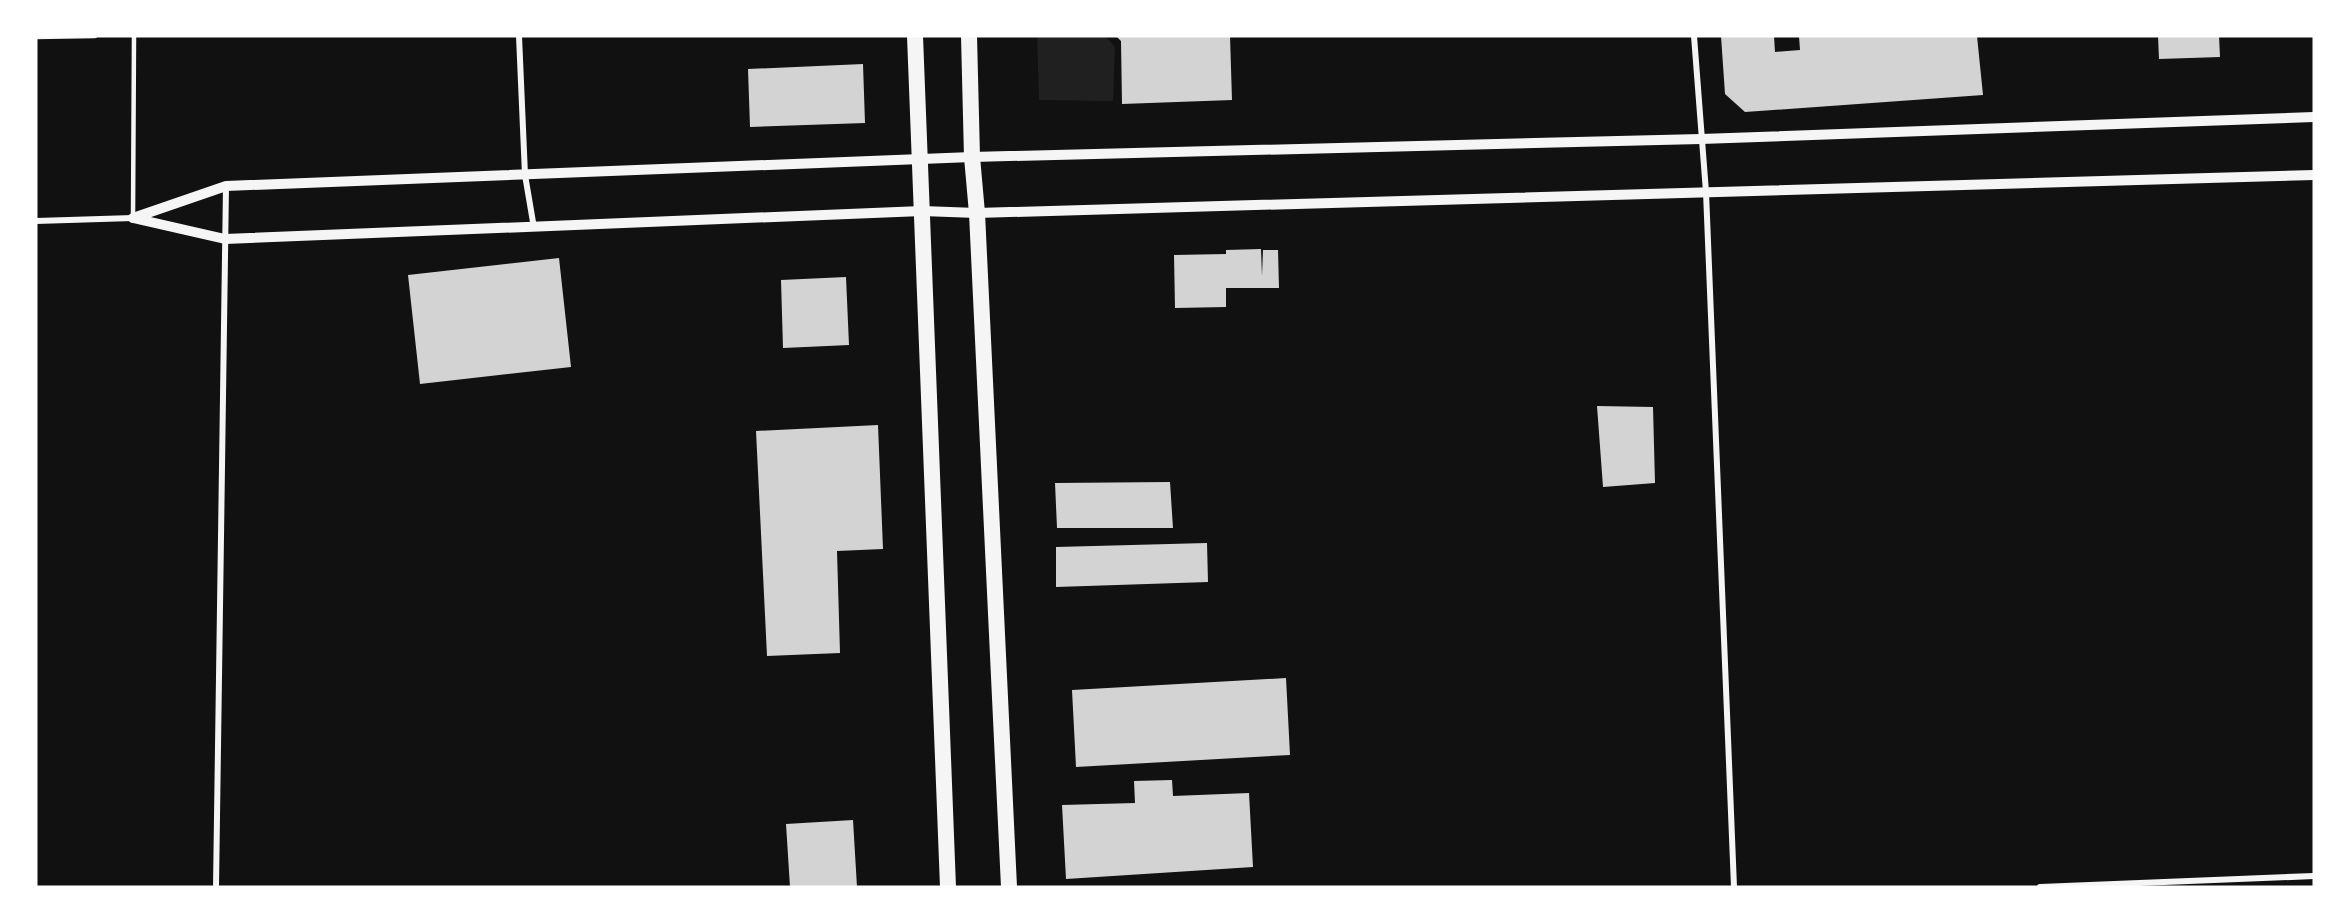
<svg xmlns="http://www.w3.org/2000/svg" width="2350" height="923" font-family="'Roboto Condensed',sans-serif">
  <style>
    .green { fill: #202020 }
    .building { fill: #d3d3d3 }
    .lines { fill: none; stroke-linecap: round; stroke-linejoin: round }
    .service { stroke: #f5f5f5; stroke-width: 4.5 }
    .minor { stroke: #f5f5f5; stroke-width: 6 }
    .tertiary { stroke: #f5f5f5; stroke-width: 10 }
    .trunk { stroke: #f5f5f5; stroke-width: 16 }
  </style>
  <rect width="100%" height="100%" fill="#111"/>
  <path class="green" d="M1037 36H1105L1115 47 1113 101 1039 100Z"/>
  <path class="building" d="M1116 36H1230L1232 100 1122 104 1121 41Z
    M1721 36H1774L1775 52 1800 50 1799 36H1977L1983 95 1745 112 1725 94Z
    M2158 36H2219L2220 57 2159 59Z
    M863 64 865 123 750 127 748 69Z
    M1261 249 1262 276 1263 250H1278L1279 288H1226V307L1175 308 1174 255 1226 254V250Z
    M559 258 571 367 420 384 408 275Z
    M846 277 849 345 783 348 781 280Z
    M1597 406 1653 407 1655 483 1603 487Z
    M878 425 883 549 837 551 840 653 767 656 756 431Z
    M1170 482 1173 528H1057L1055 483Z
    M1207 543 1208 582 1056 587V547Z
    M1286 678 1290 755 1076 767 1072 690Z
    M1172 780 1173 796 1249 793 1253 867 1066 879 1062 805 1135 803 1134 781Z
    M853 820 857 887H790L786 824Z"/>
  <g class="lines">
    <path class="service" d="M36 37 95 36
      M133 218 134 36"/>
    <path class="minor" d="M519 36 525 175 534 228
      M1694 36 1706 192 1734 887
      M36 221 133 218
      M216 887 226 186
      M2040 887 2314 876"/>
    <path class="tertiary" d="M133 218 226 186 972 157 1701 139 2314 117
      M133 218 225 239 922 211 977 213 2314 175"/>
    <path class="trunk" d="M915 36 948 887
      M969 36 972 157 977 213 1009 887"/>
  </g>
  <rect width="2350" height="923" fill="none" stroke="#ffffff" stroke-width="75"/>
</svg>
